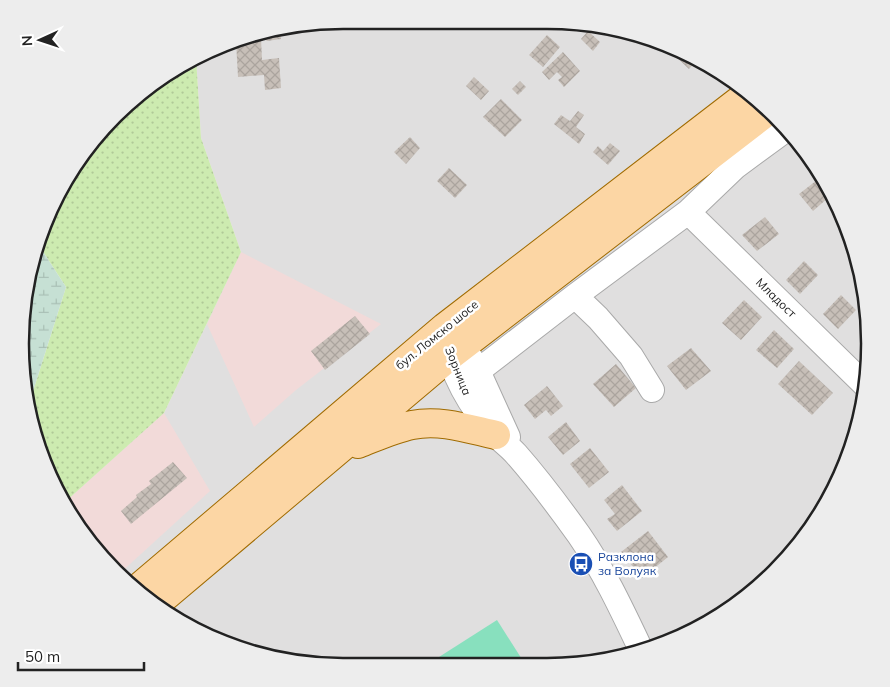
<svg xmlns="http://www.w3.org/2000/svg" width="890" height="687" font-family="Mulish,sans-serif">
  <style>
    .residential { fill: #e0dfdf }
    .commercial { fill: #f2dad9 }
    .grass { fill: url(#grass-dots) }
    .wetland { fill: url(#wetland-marsh) }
    .pitch { fill: #88e0be }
    .building { fill: url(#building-cross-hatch) }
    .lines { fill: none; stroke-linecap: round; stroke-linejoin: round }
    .minor-casing { stroke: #a9a9a9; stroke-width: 26 }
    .major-casing { stroke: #a06b00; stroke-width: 30 }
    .minor { stroke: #fff; stroke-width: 24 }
    .major { stroke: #fcd6a4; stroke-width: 28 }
    .labels { text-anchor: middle; stroke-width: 5; stroke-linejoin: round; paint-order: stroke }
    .street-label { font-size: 12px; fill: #222; stroke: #fff }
    .transit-label { font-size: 12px; fill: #164399; stroke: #fff; text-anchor: start }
    .rim { fill: none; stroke: #222; stroke-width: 2.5 }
  </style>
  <defs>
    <pattern id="grass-dots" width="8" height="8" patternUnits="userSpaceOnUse" patternTransform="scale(1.25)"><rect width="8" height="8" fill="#cdebb0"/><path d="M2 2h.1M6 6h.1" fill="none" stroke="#b0c997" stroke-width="1.8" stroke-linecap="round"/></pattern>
    <pattern id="wetland-marsh" width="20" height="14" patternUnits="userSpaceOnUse" patternTransform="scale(1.25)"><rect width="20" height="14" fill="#c6e0d4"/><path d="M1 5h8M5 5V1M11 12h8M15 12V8" fill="none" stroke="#aac0b6"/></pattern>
    <pattern id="building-cross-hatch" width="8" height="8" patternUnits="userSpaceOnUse" patternTransform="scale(1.25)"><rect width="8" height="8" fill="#c7bfb8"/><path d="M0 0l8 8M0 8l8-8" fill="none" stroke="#aba49e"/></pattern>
  </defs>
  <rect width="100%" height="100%" fill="#f2efe9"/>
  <path class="residential" d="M344 20 567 21 650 37 743 87 816 164 864 281V407L815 523 726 613 651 650 588 664H301L239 650 164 613 115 572 74 523 65 502 164 413 241 252 201 138 196 57 259 31Z"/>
  <path class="commercial" d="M241 252 381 324 296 390 254 427 207 324Z
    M164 413 210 491 118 575 74 523 65 502Z"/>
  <path class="grass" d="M196 57 201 138 241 252 164 413 65 502 31 428 28 407 66 287 38 244 63 182 115 115 181 63Z"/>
  <path class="wetland" d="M38 244 66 287 28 407 20 344 31 260Z"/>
  <path class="pitch" d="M497 620 525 664H428Z"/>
  <path class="building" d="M279 28 281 39 267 41 260 34V31Z
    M588 31 600 42 593 51 581 39Z
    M547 35 560 47 543 67 529 55Z
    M261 38 262 60 279 58 281 88 265 90 264 75 238 77 236 41Z
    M223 46V53L212 54V51Z
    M672 49 696 61 689 69 670 51Z
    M563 52 580 71 564 87 558 80 562 77 557 72 549 80 542 72Z
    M474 77 489 91 481 100 466 86Z
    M520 81 526 87 518 95 512 89Z
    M501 99 522 120 505 137 483 117Z
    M578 111 584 115 576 127 585 134 579 144 554 124 561 115 570 121Z
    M410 137 420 148 406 164 394 152Z
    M610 143 620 151 608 165 593 152 598 146 603 151Z
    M449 168 467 185 455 198 437 181Z
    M821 177 829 197 813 211 799 194Z
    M765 217 779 234 757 251 742 235Z
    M804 261 818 275 800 294 786 280Z
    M841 295 856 310 838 329 823 314Z
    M744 300 762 317 741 340 722 323Z
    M355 316 370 334 325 370 311 351Z
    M774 330 794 349 777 368 756 350Z
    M691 348 711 371 686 390 667 366Z
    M799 361 833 393 812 415 778 384Z
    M616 364 636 388 614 407 593 384Z
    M547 386 563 406 551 416 546 410 535 419 524 405Z
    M566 422 580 441 563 455 548 437Z
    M590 448 609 472 589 488 570 464Z
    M173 462 187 478 131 524 121 511 137 497 136 495 151 484 149 481Z
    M622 485 642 511 617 531 607 519 615 514 604 500Z
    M648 531 668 557 642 578 621 552Z"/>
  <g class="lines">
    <g class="minor-casing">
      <path id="minor" d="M688 212 864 384
        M575 296 598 318 631 356 652 390
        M446 339C450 372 471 408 494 433 500 440 509 446 516 454 538 479 559 507 579 535 604 571 623 612 642 652
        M470 357 478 371 508 437
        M478 371 575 296 688 212 735 167 784 131"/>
    </g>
    <g class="major-casing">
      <path id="major" d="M358 444C376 437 393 429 412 425 440 419 469 429 496 435
        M136 590 445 327 749 93
        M155 605 450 356 767 112"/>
    </g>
    <use href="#minor" class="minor"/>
    <use href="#major" class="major"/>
  </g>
  <defs>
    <g id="bus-disc" transform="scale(1.25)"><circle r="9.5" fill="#1a4fb4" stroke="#fff"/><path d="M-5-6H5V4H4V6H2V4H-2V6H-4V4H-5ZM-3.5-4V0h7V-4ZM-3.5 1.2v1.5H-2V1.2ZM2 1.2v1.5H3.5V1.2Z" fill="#fff"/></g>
  </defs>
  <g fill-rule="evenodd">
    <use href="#bus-disc" x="581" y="564"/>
  </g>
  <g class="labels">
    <g class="street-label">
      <text transform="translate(776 298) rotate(44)" y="4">Младост</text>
      <text transform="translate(437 335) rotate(-39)" y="4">бул. Ломско шосе</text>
      <text transform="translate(458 371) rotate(68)" y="4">Зорница</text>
    </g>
    <g class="transit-label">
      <text x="598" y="561">Разклона<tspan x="598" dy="14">за Волуяк</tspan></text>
    </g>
  </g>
  <path d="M0 0H890V687H0ZM343 29H547A314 314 0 0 1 861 343V344A314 314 0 0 1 547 658H343A314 314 0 0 1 29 344V343A314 314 0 0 1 343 29Z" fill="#ededed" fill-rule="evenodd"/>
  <path class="rim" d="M343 29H547A314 314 0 0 1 861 343V344A314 314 0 0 1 547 658H343A314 314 0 0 1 29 344V343A314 314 0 0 1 343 29Z"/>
  <g transform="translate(40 40) rotate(267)" stroke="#ffffff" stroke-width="4" paint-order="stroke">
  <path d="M0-4L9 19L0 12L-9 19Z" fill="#222222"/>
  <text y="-8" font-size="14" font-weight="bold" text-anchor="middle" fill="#222222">N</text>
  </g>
  <path d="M18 662v8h126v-8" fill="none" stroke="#222222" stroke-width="2.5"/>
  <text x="25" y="662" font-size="15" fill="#222222" stroke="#ffffff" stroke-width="4" paint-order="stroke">50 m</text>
</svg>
